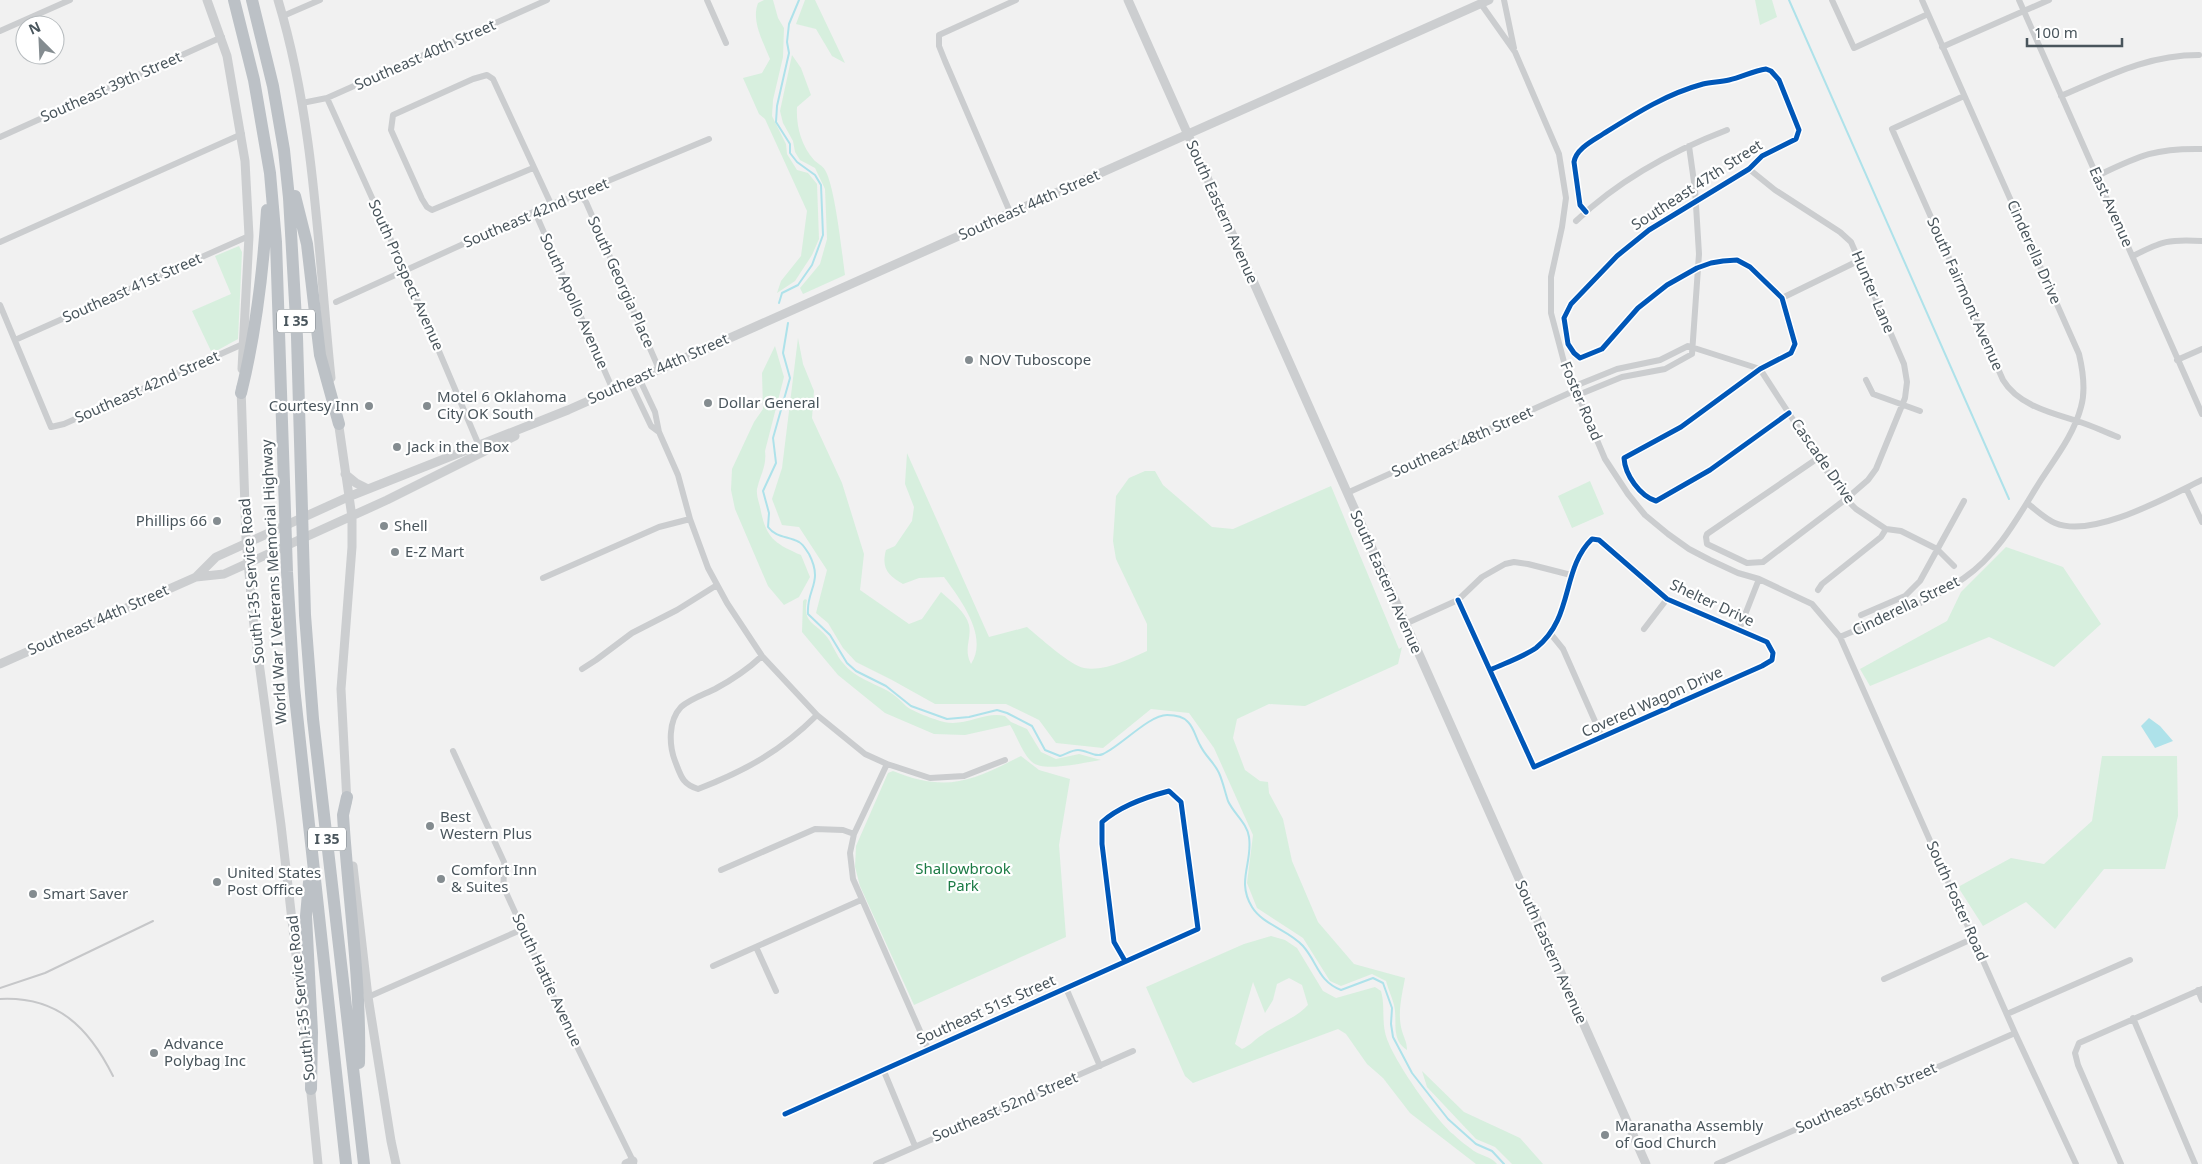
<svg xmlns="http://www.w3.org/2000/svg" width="2202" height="1164" font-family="'Noto Sans',sans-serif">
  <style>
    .green { fill: #d7efde; fill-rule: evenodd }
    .water { fill: #aee2ea }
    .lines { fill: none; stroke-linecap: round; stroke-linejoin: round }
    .stream { stroke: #aee2ea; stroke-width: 2 }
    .street { stroke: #cbcdcf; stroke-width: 6 }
    .secondary { stroke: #ccced0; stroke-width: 9 }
    .highway { stroke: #bcc1c6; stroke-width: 12 }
    .rail { stroke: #c6c7c9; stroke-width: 2 }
    .cycleway-casing { stroke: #fff; stroke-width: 8 }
    .cycleway { stroke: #0057b8; stroke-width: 5 }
    .poi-dot { fill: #848c90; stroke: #fff; stroke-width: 2 }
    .labels { text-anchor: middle; stroke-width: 4.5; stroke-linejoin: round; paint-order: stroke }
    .shield { fill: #fff; stroke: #80888d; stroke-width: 1 }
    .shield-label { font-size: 14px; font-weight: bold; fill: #49555c }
    .street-label { font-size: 15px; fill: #49555c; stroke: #fff }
    .poi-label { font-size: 15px; fill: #49555c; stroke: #fff; text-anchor: start }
    .park-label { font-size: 15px; fill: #1c7b45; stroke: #fff }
  </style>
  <rect width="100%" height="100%" fill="#f1f1f1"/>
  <path class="green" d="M764 0H773L778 18 784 28 783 57 773 100 772 116 786 144 787 154 797 170 808 173 817 184 819 239 812 255 795 281 777 293 781 281 801 256 807 211 765 119 759 114 743 78 762 73 770 59C763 41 751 21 758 3Z
    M805 0H815L845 63 832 56 816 29 796 24Z
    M1755 0H1772L1777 17 1760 25Z
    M792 55 801 68 811 95 797 107C796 126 801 145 814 160 817 163 823 166 825 170 835 186 842 254 845 275L803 294 800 288 820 264 827 239 825 189 815 168 800 160 795 152 793 141 783 123 780 111Z
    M239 246 242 252 238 339 218 350 211 351 192 311 231 294 215 256Z
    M798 338 803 364 814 391 812 418 842 483 864 554 860 590 909 624 922 619 941 592C951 601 966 612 969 625 972 639 963 648 971 664 989 636 960 599 944 577L919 578 903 584C888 576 881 568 886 550L895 546 912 521 914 507 905 484 907 453 989 637 1027 627C1038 636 1071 666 1084 668 1104 672 1129 659 1147 651V624L1116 559 1113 541 1116 496 1129 478 1145 471H1155L1163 485 1212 527 1233 529 1331 486 1399 649 1402 647 1398 664 1305 706 1269 704 1237 719 1233 738 1245 770 1260 781 1268 782 1269 793 1283 819 1292 861 1318 922 1354 964 1405 978C1402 995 1397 1014 1402 1031 1404 1038 1407 1042 1407 1050 1390 1039 1398 1021 1394 1005 1392 997 1388 989 1386 981L1372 974 1341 986 1330 981 1303 938 1257 908 1247 883 1253 835 1214 748 1189 713 1151 709 1103 748 1056 743 1039 720 1006 704H935L892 680 856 662 843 648 828 623 816 613 827 570 799 527 782 525 772 499 782 468Z
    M775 346 784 377 765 451C767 466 760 475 757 489 756 497 760 504 761 512 767 539 776 544 801 555L810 577 799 597 784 605 768 586 735 509 731 490 732 469 754 422 763 409 762 373Z
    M1590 481 1604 514 1572 528 1558 496Z
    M2006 547 2063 567 2101 624 2054 667 1989 637 1870 686 1860 669 1947 621 1961 592Z
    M805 599 807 600C802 623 815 622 827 637 833 645 836 655 843 663 854 677 873 683 888 691 895 695 900 700 906 706 911 711 936 720 944 722 965 727 985 711 1005 716L1011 722 1027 729 1041 752 1056 759 1079 754 1101 760C1085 762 1044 773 1032 762 1022 753 1017 736 1010 725L965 735 934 734 885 713 838 675 802 632 803 601Z
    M1021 756 1039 770 1070 779 1059 845 1066 937 914 1005 860 886 855 867 856 846 888 773 893 771C947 793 972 781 1021 756Z
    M2102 756H2177L2178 816 2165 869H2104L2055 929 2026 902 1983 926 1958 887 2011 858 2044 864 2092 821Z
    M1271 936 1285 940 1297 948 1323 991 1336 998 1375 987 1381 991C1385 1005 1382 1018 1385 1032 1389 1055 1435 1119 1453 1134 1459 1140 1467 1146 1474 1151 1482 1156 1490 1156 1497 1164H1476L1410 1113 1383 1078 1367 1064 1346 1034 1338 1029 1193 1083 1185 1076 1146 987 1244 944ZM1289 978 1302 985 1308 1005C1295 1019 1277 1024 1262 1035 1254 1040 1251 1045 1242 1049L1235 1044 1253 982 1265 1013 1273 1000 1277 984Z
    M1422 1071 1464 1112 1520 1138 1543 1164H1512L1495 1147 1476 1139 1427 1087Z"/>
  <path class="water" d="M2149 718 2160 726 2173 741 2155 748 2141 726Z"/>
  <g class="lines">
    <path class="stream" d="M1789 0 2009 499
      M779 303 782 293 798 285 812 265 823 235 821 185 815 175 797 162 790 153V144L776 122 777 106 789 53 787 42 789 24 799 0
      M788 323 783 353 790 378 773 438 776 463 763 491 769 513 768 527C776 538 788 536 799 542 804 545 806 550 809 554 824 583 806 589 808 614L830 635 847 663 856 671 886 686 911 706 947 719 969 717 997 710 1007 713 1032 726 1045 750 1060 756C1066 754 1072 750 1078 750 1087 750 1095 758 1103 754 1121 746 1149 715 1167 715 1174 715 1183 716 1188 722 1194 728 1196 738 1200 745 1205 756 1214 762 1219 773 1223 782 1225 792 1228 801 1234 814 1247 823 1249 837 1253 863 1236 881 1252 907 1263 925 1289 930 1303 946 1318 963 1318 981 1341 990L1373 978 1383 983 1392 1008 1391 1024 1393 1037 1412 1073 1448 1119 1476 1144 1492 1151 1504 1164"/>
    <path class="street" d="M707 0 726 43
      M1504 0 1514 48
      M1832 0 1854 48 1928 14
      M2019 0 2202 414
      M1481 4 1515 52 1559 154 1566 198 1562 227 1551 277V313L1564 362 1605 459 1628 494 1645 515 1668 534 1689 549 1710 560 1738 573 1759 579 1812 604 1840 637 2015 1033 2076 1164
      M283 16 320 0
      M0 31 70 0
      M1942 47 2049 0
      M1964 96 1892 129 2003 380C2018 405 2051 413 2077 421 2091 425 2104 432 2118 437
      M2061 96C2108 76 2147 55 2199 55
      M327 98 405 271 480 448
      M302 103 327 98 547 0
      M0 137 222 37
      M533 168 432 210 427 207 422 199 391 130 393 115 473 79 487 75 493 79 551 204
      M1749 169 1775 190 1840 232 1851 242 1904 364 1907 382 1905 398 1876 469 1868 480 1846 499 1763 562 1747 563 1707 544 1706 537 1707 534 1818 458
      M2097 176C2139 156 2154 148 2202 149
      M581 197 586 202 659 369
      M535 212 613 390
      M1010 212 945 61 939 46V35L1016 0
      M1586 212 1580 205 1574 162C1576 149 1592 141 1603 134 1635 114 1666 94 1703 84 1711 82 1720 82 1729 80 1742 77 1753 71 1766 69L1771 71 1779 80 1799 130 1796 139 1762 156 1749 169 1649 230 1617 256 1571 304 1564 318 1568 344 1574 353 1580 358 1602 349 1638 308 1667 285 1697 268 1711 263 1723 261 1737 260 1750 267 1782 298 1795 344 1791 353 1760 369 1681 427 1624 458C1625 475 1640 496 1656 501L1710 470 1789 413
      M1576 221C1619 180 1672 151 1727 130
      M0 242 242 134
      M2133 256C2162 241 2169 239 2202 241
      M1782 298 1860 260
      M336 302 551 204 573 197H581L591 188 709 139
      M0 305 51 427 64 424 243 344
      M15 340 249 236
      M2177 360 2202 349
      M1866 380 1873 394 1920 411
      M630 382 651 426 659 432 655 412 639 378
      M1575 386 1617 369 1660 360 1688 346 1760 369 1818 458 1846 499 1856 509 1886 529 1901 531 1937 549 1954 566
      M1578 395 1622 377 1665 369 1692 354 1699 254 1695 189 1689 146
      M659 432 678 475 690 519 708 568 727 603 762 656 817 715 865 754 887 764 930 778 964 776 1005 760
      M2186 488 2202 522
      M1347 493 1576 390
      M2027 503C2035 509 2045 519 2055 523 2093 539 2167 497 2202 480
      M543 578 659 527 690 519
      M1818 590 1822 584 1881 537 1886 529
      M1458 600 1534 767 1762 666 1772 660 1773 653 1767 642 1667 599 1599 540 1592 539C1561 569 1574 618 1536 648 1523 657 1505 663 1490 670
      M1861 615 1905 596 1920 581 1964 501
      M1405 624 1458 600 1482 577 1505 564 1514 562 1528 564 1571 575
      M1644 629 1667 599
      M1739 630 1759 579
      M1550 633 1563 649 1602 737
      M1840 637C1881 619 1927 604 1964 578 1999 554 2019 515 2041 480 2056 457 2074 434 2081 407 2086 390 2083 371 2079 354L1922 0
      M762 656C748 669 732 680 715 689 705 694 690 699 681 707 668 721 669 745 675 761 681 776 682 784 698 789 745 771 781 751 817 715
      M582 669 596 660 632 633 677 610 717 585
      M453 751 504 862C506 872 502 879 504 888L565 1022 634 1163
      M887 764 854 834 850 853 853 879 928 1049
      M721 870 815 829 843 830 854 834
      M756 947 776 991
      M713 966 861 900
      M1884 979 1974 938
      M1066 988 1100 1066
      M2198 990 2202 1000
      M368 997 523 929
      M2007 1014 2130 960
      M2133 1018 2195 1164
      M883 1069 915 1146
      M785 1114 1198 929 1181 802 1169 791C1146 797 1120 806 1102 822V844L1114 942 1125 961
      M876 1164 1133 1051
      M1717 1164 2015 1033
      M2121 1164 2078 1065 2075 1053 2079 1043 2202 989"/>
    <path class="secondary" d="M207 0 227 56 245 161 249 236 242 369
      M278 0C315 122 318 252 331 378
      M1128 0 1646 1164
      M241 387 246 538 253 618 281 825 307 1050
      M338 420 352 517V547L341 689 347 803
      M345 474 356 483 368 489
      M196 577 216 557 348 497 568 410 1489 0
      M0 664 196 577 224 574 387 500 515 436
      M353 866 368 997 391 1141 396 1164
      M310 1083 318 1164
      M626 1164 633 1161"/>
    <path class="highway" d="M234 0 254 80 270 173 276 242 287 572 294 687 346 1164
      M252 0 273 86 284 150 289 198 297 337 305 615 313 719 364 1164
      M295 196 307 244 320 355 339 424
      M241 393C256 333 263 272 267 210
      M347 797 343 815C348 897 361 980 359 1063
      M309 882 306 916 312 1032 311 1089"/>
    <path class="rail" d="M0 988 45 973 153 921
      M0 999C58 996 89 1028 113 1076"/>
    <g class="cycleway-casing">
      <path id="cycleway" d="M1586 212 1580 205 1574 162C1576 149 1592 141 1603 134 1635 114 1666 94 1703 84 1711 82 1720 82 1729 80 1742 77 1753 71 1766 69L1771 71 1779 80 1799 130 1796 139 1762 156 1749 169 1649 230 1617 256 1571 304 1564 318 1568 344 1574 353 1580 358 1602 349 1638 308 1667 285 1697 268 1711 263 1723 261 1737 260 1750 267 1782 298 1795 344 1791 353 1760 369 1681 427 1624 458C1625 475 1640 496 1656 501L1710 470 1789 413
        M1458 600 1534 767 1762 666 1772 660 1773 653 1767 642 1667 599 1599 540 1592 539C1561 569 1574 618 1536 648 1523 657 1505 663 1490 670
        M785 1114 1198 929 1181 802 1169 791C1146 797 1120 806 1102 822V844L1114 942 1125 961"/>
    </g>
    <use href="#cycleway" class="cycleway"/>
  </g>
  <g class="poi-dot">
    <circle cx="969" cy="360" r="5"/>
    <circle cx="708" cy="403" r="5"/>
    <circle cx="369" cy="406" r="5"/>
    <circle cx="427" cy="406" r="5"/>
    <circle cx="397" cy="447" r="5"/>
    <circle cx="217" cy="521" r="5"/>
    <circle cx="384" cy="526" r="5"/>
    <circle cx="395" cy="552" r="5"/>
    <circle cx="430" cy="826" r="5"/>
    <circle cx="441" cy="879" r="5"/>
    <circle cx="217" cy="882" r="5"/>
    <circle cx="33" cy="894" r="5"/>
    <circle cx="154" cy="1053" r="5"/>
    <circle cx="1605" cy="1135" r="5"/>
  </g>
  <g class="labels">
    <g class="shield">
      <rect x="277" y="309.5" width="38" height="23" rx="4"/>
      <rect x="308" y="827.5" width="38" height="23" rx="4"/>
    </g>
    <g class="shield-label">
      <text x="296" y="326">I 35</text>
      <text x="327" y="844">I 35</text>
    </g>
    <g class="street-label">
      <text transform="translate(425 55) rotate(-24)" y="5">Southeast 40th Street</text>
      <text transform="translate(111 87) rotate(-24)" y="5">Southeast 39th Street</text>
      <text transform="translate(1697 185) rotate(-33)" y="5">Southeast 47th Street</text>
      <text transform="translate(1029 205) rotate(-24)" y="5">Southeast 44th Street</text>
      <text transform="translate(2111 207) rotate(66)" y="5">East Avenue</text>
      <text transform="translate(1222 212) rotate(66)" y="5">South Eastern Avenue</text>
      <text transform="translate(536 213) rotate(-23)" y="5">Southeast 42nd Street</text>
      <text transform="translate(2034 252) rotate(66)" y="5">Cinderella Drive</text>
      <text transform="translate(406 275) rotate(66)" y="5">South Prospect Avenue</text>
      <text transform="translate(621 282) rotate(66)" y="5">South Georgia Place</text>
      <text transform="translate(132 288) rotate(-24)" y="5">Southeast 41st Street</text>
      <text transform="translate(1873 292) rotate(67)" y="5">Hunter Lane</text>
      <text transform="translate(1965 294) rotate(66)" y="5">South Fairmont Avenue</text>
      <text transform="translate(574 301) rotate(66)" y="5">South Apollo Avenue</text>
      <text transform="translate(658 369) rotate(-24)" y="5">Southeast 44th Street</text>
      <text transform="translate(147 387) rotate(-24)" y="5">Southeast 42nd Street</text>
      <text transform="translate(1581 401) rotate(67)" y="5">Foster Road</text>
      <text transform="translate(1462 442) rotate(-24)" y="5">Southeast 48th Street</text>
      <text transform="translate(1823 461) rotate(55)" y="5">Cascade Drive</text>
      <text transform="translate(252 581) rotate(-95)" y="5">South I-35 Service Road</text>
      <text transform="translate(274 582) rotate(-93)" y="5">World War I Veterans Memorial Highway</text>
      <text transform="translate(1386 582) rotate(66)" y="5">South Eastern Avenue</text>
      <text transform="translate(1712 603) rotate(25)" y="5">Shelter Drive</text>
      <text transform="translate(1906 606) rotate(-26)" y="5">Cinderella Street</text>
      <text transform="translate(98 620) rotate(-24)" y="5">Southeast 44th Street</text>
      <text transform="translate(1652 702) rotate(-24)" y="5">Covered Wagon Drive</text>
      <text transform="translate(1957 901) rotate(66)" y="5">South Foster Road</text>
      <text transform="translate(1551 952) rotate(66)" y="5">South Eastern Avenue</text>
      <text transform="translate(547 980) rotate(65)" y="5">South Hattie Avenue</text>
      <text transform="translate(301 998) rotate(-96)" y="5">South I-35 Service Road</text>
      <text transform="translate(986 1010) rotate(-24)" y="5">Southeast 51st Street</text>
      <text transform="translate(1866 1098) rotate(-24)" y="5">Southeast 56th Street</text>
      <text transform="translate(1005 1107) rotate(-23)" y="5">Southeast 52nd Street</text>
    </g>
    <g class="poi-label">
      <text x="979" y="365">NOV Tuboscope</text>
      <text x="437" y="402">Motel 6 Oklahoma<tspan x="437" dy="17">City OK South</tspan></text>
      <text x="718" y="408">Dollar General</text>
      <text x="359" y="411" text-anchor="end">Courtesy Inn</text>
      <text x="407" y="452">Jack in the Box</text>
      <text x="207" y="526" text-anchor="end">Phillips 66</text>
      <text x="394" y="531">Shell</text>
      <text x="405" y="557">E-Z Mart</text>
      <text x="440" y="822">Best<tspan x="440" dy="17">Western Plus</tspan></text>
      <text x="451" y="875">Comfort Inn<tspan x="451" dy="17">&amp; Suites</tspan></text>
      <text x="227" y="878">United States<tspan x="227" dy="17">Post Office</tspan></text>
      <text x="43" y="899">Smart Saver</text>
      <text x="164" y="1049">Advance<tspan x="164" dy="17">Polybag Inc</tspan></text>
      <text x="1615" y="1131">Maranatha Assembly<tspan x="1615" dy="17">of God Church</tspan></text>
    </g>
    <g class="park-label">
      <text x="963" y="874">Shallowbrook<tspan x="963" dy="17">Park</tspan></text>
    </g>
  </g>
  <g transform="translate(40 40) rotate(336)"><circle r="24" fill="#ffffff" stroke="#b6bbbe"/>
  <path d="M0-4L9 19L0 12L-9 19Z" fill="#848c90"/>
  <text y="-8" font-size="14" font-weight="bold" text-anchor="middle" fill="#49555c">N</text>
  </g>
  <path d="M2027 38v8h95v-8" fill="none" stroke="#49555c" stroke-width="2.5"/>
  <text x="2034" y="38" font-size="15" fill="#49555c" stroke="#ffffff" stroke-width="4" paint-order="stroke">100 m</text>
</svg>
